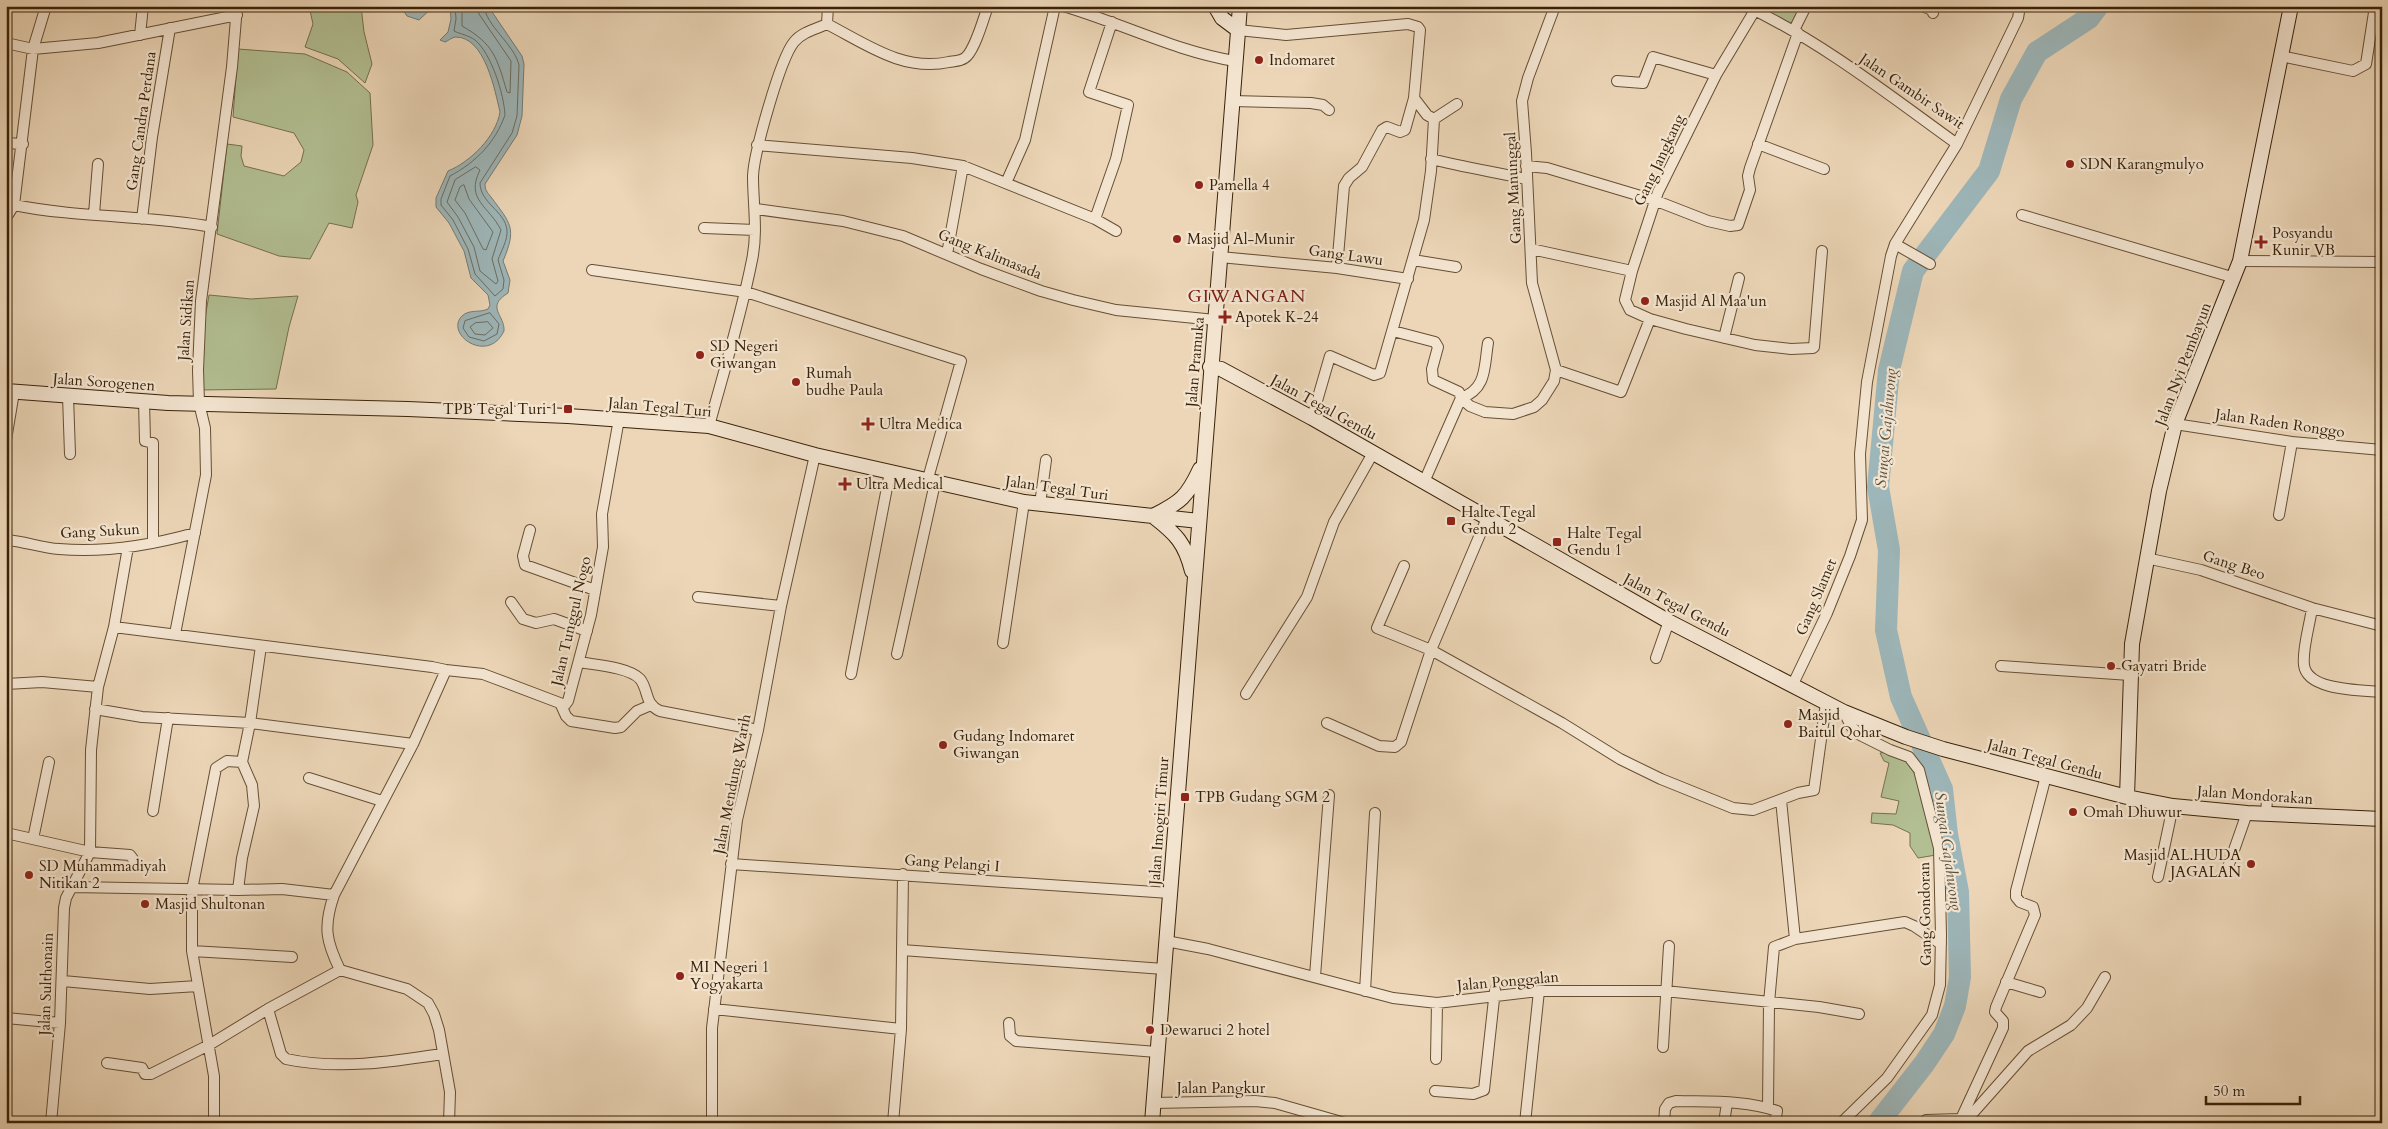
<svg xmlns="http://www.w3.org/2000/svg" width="2388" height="1129" font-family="Cardo,serif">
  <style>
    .green { fill: #b2bf92; stroke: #76704d }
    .water { fill: #9db6b9; stroke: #757b72 }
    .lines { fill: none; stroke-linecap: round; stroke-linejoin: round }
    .shore { stroke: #6b6c60; stroke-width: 1 }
    .river { stroke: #9db6b9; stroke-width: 22 }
    .street-casing { stroke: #664f34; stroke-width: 12 }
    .secondary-casing { stroke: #392208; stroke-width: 16 }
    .street { stroke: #f3e4d0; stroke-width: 10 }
    .secondary { stroke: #f3e4d0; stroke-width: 14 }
    .poi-dot { fill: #8f2418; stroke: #f3e4d0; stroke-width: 2 }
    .labels { text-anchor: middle; stroke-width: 4.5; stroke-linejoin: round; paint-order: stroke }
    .poi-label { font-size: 15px; fill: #392208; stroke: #f3e4d0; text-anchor: start }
    .street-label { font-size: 15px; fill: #392208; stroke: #f3e4d0 }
    .water-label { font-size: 16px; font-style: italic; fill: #574e3d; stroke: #f3e4d0 }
    .quarter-label { font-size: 18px; letter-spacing: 1px; fill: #7a1f14; stroke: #f3e4d0 }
  </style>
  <rect width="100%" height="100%" fill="#ecd6b7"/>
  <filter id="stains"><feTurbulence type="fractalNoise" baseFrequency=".004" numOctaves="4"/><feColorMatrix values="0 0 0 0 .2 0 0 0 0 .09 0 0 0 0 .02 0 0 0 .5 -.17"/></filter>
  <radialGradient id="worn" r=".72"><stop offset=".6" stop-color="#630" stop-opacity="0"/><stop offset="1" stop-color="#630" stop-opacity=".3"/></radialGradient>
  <path class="green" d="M309 6H361L364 32 372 64 365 83 338 59 305 47 313 24Z
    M1752 6H1802L1792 24Z
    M238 49 305 54 347 72 370 93 373 145 356 195 358 202 352 228 329 223 310 259 279 256 217 234 227 144 242 146 241 156 244 166 284 176 301 162 304 150 294 133 233 117Z
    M209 295 251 299 298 296 289 327 276 389 200 390V347Z
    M1900 750 1920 775 1936 855 1918 858 1910 846V833L1893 825 1871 823 1872 813 1896 814 1899 801 1881 797 1889 763 1884 761 1880 753Z"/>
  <path class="water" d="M400 6H434L419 20 407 16Z
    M450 6H488L522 56 524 64 522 116 517 135 485 184C485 190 487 192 491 197 511 224 517 228 503 261L510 280 508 293C485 307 505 315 504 331 488 365 444 334 462 316 469 309 480 313 488 309L490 305 488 295 471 278 464 251 449 223 436 207V198L448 171C470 162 496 137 500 112 495 91 485 36 455 37 451 38 448 41 445 42L440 40 448 32 451 19Z"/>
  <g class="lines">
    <path class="shore" d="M455 6 456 19 454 31C460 34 468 35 475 40 491 53 504 94 505 115 495 143 476 162 450 176L441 199V205L453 220 468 249 475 274 495 296 503 289 504 280 498 260C501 251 508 240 507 230 505 211 480 203 480 183L512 133 517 116 519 65C514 44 486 26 484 6
      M462 6V26C494 44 497 58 507 92L510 93 511 61 479 14 478 6
      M476 167 480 170C465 200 489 206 501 230L492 259 498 281 496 284 480 271 474 247 458 217 447 202 455 180Z
      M464 185 469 199 493 232 486 250 483 249 465 213 455 200 460 187Z
      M490 313 499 324 497 334 484 341 469 337 463 328 465 321Z
      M488 322 493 328 485 335 475 334 470 327 475 323Z"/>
    <path class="river" d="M1878 1123 1924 1064 1944 1034 1955 1006 1960 977 1958 892 1947 834 1942 789 1901 697 1886 630 1889 550 1878 487 1889 370 1913 271 1989 171 2011 99 2037 52 2089 18 2098 6"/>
    <g class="street-casing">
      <path id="street" d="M1063 6C1121 23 1175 51 1235 61
        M1746 6C1822 42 1889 95 1957 144
        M1922 6 1932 10 1933 13
        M1755 10 1716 75 1658 192 1632 271 1625 300 1630 310 1650 319 1686 329 1755 345 1791 349 1813 348 1814 347 1822 251
        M827 24 828 6
        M1238 30 1286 35 1408 24 1418 27 1420 30 1414 98 1427 115 1434 119
        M1794 30 1806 6
        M140 35 143 6
        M6 43 33 49 98 43 237 15
        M2281 56 2353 71 2366 64 2375 6
        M1617 81 1643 83 1653 57 1716 75
        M1232 101 1311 103 1323 105 1329 110
        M6 143 23 144
        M1758 144 1824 169
        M757 145 912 158 963 166 1095 219 1116 231
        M1431 159C1463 167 1494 172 1526 179
        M1526 166 1547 168 1654 200 1708 221 1730 226 1738 225 1750 190 1748 176 1750 168 1798 33
        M1006 183 1025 140 1055 6
        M14 205C79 218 147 215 212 227
        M756 209 843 221 903 236 981 269 1041 291 1073 300 1116 310 1215 320
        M94 214 98 164
        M2022 215 2235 278
        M6 218 14 205 33 49 46 6
        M142 219 152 137 170 28
        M1095 219 1116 159 1128 105 1089 92 1112 22
        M704 228 755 230
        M1895 244 1930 264
        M1531 249 1632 271
        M947 254 963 166
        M1220 257 1337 268 1408 279
        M1413 260 1456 267
        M2240 261 2382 262
        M1337 268 1344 186 1349 178 1362 167 1382 130 1387 127 1400 132 1405 130 1414 98
        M592 270 746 292 961 361 927 482
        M1393 331 1435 342 1438 347 1432 369 1433 380 1459 392 1461 398 1470 406 1485 412 1513 414 1534 407 1542 400 1554 381 1556 370 1532 283 1526 153 1522 101 1528 78 1555 6
        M1724 338 1739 278
        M1556 370 1621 392 1650 319
        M68 396 70 454
        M144 401 145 441 153 443V543
        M1312 418 1330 356 1374 375 1380 373 1424 220 1431 171 1434 119 1457 104
        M2175 424 2292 442 2382 450
        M709 426C724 371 741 316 752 260 758 232 753 204 753 176 754 153 780 59 794 42 802 32 816 29 827 24 866 44 903 72 949 62 955 61 963 61 967 56 976 46 983 20 988 6
        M6 440 14 392
        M1424 482 1461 398C1487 389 1484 367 1488 343
        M1040 504 1046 460
        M2279 515 2292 442
        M530 530 523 556 525 565 595 590
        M6 540C24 541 41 548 59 549 104 553 152 545 195 533
        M128 547 114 627 98 687 91 750 90 852 130 855 133 859
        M2146 558 2201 570 2312 608 2382 626
        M1404 566 1377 628 1431 650 1562 723 1620 759 1661 779 1733 808 1753 810 1798 793 1814 790 1826 703
        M698 597 781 606
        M511 602 523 619 536 623 554 619 587 631
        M2312 608C2310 624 2302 649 2304 665 2307 691 2361 690 2382 692
        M114 627 432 667 446 670 483 674 565 705 568 701 591 615 603 547 602 514 619 419
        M175 634 206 475 205 428 199 403 198 370 201 301 232 67 237 6
        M1003 643 1024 502
        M261 646 250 723 242 762 252 785 254 806 242 858 238 890 282 889 334 895
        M897 654 935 483
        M1656 658 1669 621
        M579 662C595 665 629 667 640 679 649 690 644 704 660 711L758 730
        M2001 666 2130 675
        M446 670 413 744 334 895C323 927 326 941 340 970L407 989 428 1003 434 1014 439 1030 450 1092 449 1123
        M851 674 890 472
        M6 684 42 682 98 687
        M1793 684 1827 613 1850 556 1862 520 1860 454 1867 382 1891 256 1895 244 1957 144 2018 18 2020 6
        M1246 694 1307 597 1334 522 1373 453
        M561 705 566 716 571 721 615 728 621 727 637 711 651 705
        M95 709 142 717 250 723 413 744
        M1327 723 1379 746 1395 747 1401 742 1431 650 1487 518
        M309 778 382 801
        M1781 800 1795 939
        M153 811 168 718
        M2266 814 2267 799
        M6 833 90 852 66 898 64 908 60 1023 51 1123
        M33 839 49 762
        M731 864 1170 893
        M2227 870 2247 813
        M2158 877 2173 806
        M73 887 238 890
        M1166 941 1208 949 1393 998 1437 1003 1539 991H1665L1819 1007 1859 1014
        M902 950 1164 969
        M192 951 292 957
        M1315 976 1329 795
        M63 981 150 989 198 986
        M2006 982 2040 992
        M1365 991 1375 813
        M268 1009 281 1054 286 1059C337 1070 391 1062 442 1054
        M714 1009 901 1029
        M6 1018 60 1023
        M1009 1023 1010 1036 1016 1041 1157 1052
        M1663 1047 1669 946
        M1436 1059 1437 1003
        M107 1063 142 1068 145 1074H151L209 1045 268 1009 340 970
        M1435 1091 1473 1094 1484 1090 1495 990
        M1153 1103 1255 1101 1275 1103 1345 1123
        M1768 1108 1769 1003 1774 947 1795 939 1905 922 1914 926 1941 944
        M1926 1120 1960 1119
        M214 1123V1076L192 951V890L216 768 227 761 242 762
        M712 1123V1028L737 820 758 730 781 606 815 455
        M893 1123 901 1029 903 874
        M1525 1123 1539 991
        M1664 1123 1665 1109 1669 1103 1676 1101C1709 1102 1746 1100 1777 1111L1775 1123
        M1724 1123 1727 1103
        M1841 1123 1887 1078 1932 1015 1940 985 1941 935 1939 848 1919 770 1909 757 1890 750 1860 735 1851 726 1844 712
        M1959 1123 2003 1028V1021L1995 1012 1996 1007 2035 915 2033 907 2020 902 2016 897V891L2046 776
        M1964 1123 2028 1051 2071 1025 2087 1008 2105 977"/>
    </g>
    <g class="secondary-casing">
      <path id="secondary" d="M1215 6 1222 18 1238 30
        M1210 367 1221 369 1312 418 1668 621 1844 712 1906 737 1943 749 2127 797 2173 806 2247 813 2382 819
        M6 391 168 403 408 409 568 416 709 426 815 455 1024 502 1199 521
        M1153 516C1181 502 1187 497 1200 469
        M1154 517C1176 534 1185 543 1192 571
        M2127 797 2132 644 2159 491 2175 424 2240 261 2291 6
        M1152 1123 1240 6"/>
    </g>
    <use href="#street" class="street"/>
    <use href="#secondary" class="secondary"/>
  </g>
  <g class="poi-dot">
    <circle cx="1259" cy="60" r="5"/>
    <circle cx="2070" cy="164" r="5"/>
    <circle cx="1199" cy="185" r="5"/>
    <circle cx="1177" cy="239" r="5"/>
    <path d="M2258.5 234.5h5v5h5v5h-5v5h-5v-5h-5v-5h5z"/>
    <circle cx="1645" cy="301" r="5"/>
    <path d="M1222.5 309.5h5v5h5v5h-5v5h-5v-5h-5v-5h5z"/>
    <circle cx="700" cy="355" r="5"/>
    <circle cx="796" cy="382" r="5"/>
    <rect x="563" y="404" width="10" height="10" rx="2.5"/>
    <path d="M865.5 416.5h5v5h5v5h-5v5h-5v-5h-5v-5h5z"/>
    <path d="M842.5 476.5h5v5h5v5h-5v5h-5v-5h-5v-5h5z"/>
    <rect x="1446" y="516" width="10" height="10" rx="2.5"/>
    <rect x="1552" y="537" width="10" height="10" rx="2.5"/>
    <circle cx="2111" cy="666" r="5"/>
    <circle cx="1788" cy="724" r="5"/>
    <circle cx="943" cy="745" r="5"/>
    <rect x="1180" y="792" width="10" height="10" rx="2.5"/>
    <circle cx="2073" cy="812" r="5"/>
    <circle cx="2251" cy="864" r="5"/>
    <circle cx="29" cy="875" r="5"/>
    <circle cx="145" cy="904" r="5"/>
    <circle cx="680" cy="976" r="5"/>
    <circle cx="1150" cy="1030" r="5"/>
  </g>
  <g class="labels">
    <g class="poi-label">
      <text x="1269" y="65">Indomaret</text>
      <text x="2080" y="169">SDN Karangmulyo</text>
      <text x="1209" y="190">Pamella 4</text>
      <text x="2272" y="238">Posyandu<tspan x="2272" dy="17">Kunir VB</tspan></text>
      <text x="1187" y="244">Masjid Al-Munir</text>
      <text x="1655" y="306">Masjid Al Maa'un</text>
      <text x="1235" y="322">Apotek K-24</text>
      <text x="710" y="351">SD Negeri<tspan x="710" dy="17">Giwangan</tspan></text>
      <text x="806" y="378">Rumah<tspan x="806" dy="17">budhe Paula</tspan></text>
      <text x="558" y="414" text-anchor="end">TPB Tegal Turi 1</text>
      <text x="879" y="429">Ultra Medica</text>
      <text x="856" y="489">Ultra Medical</text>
      <text x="1461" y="517">Halte Tegal<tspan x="1461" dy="17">Gendu 2</tspan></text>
      <text x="1567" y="538">Halte Tegal<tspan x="1567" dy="17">Gendu 1</tspan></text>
      <text x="2121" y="671">Gayatri Bride</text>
      <text x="1798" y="720">Masjid<tspan x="1798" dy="17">Baitul Qohar</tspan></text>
      <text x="953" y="741">Gudang Indomaret<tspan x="953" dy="17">Giwangan</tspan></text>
      <text x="1195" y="802">TPB Gudang SGM 2</text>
      <text x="2083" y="817">Omah Dhuwur</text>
      <text x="2241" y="860" text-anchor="end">Masjid AL.HUDA<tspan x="2241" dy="17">JAGALAN</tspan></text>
      <text x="39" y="871">SD Muhammadiyah<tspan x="39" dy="17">Nitikan 2</tspan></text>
      <text x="155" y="909">Masjid Shultonan</text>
      <text x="690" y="972">MI Negeri 1<tspan x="690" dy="17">Yogyakarta</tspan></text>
      <text x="1160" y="1035">Dewaruci 2 hotel</text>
    </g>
    <g class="street-label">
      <text transform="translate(1912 91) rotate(34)" y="5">Jalan Gambir Sawit</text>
      <text transform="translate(141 121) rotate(-82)" y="5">Gang Candra Perdana</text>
      <text transform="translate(1659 160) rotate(-65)" y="5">Gang Jangkang</text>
      <text transform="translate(1513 188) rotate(-93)" y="5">Gang Manunggal</text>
      <text transform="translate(990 254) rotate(22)" y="5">Gang Kalimasada</text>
      <text transform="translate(1346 255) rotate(8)" y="5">Gang Lawu</text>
      <text transform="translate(186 320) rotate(-86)" y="5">Jalan Sidikan</text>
      <text transform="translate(1195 362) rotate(-85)" y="5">Jalan Pramuka</text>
      <text transform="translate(2183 364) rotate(-69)" y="5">Jalan Nyi Pembayun</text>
      <text transform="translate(104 382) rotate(4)" y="5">Jalan Sorogenen</text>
      <text transform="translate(660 407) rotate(5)" y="5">Jalan Tegal Turi</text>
      <text transform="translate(1324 407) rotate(29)" y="5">Jalan Tegal Gendu</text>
      <text transform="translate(2280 423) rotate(8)" y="5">Jalan Raden Ronggo</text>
      <text transform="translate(1057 488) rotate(8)" y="5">Jalan Tegal Turi</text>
      <text transform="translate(100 531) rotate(-3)" y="5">Gang Sukun</text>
      <text transform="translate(2234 565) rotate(18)" y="5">Gang Beo</text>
      <text transform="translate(1816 597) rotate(-67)" y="5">Gang Slamet</text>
      <text transform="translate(1677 605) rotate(28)" y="5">Jalan Tegal Gendu</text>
      <text transform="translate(571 621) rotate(-77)" y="5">Jalan Tunggul Nogo</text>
      <text transform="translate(2045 759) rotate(15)" y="5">Jalan Tegal Gendu</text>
      <text transform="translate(732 784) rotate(-79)" y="5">Jalan Mendung Warih</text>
      <text transform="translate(2255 795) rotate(4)" y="5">Jalan Mondorakan</text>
      <text transform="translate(1159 821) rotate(-86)" y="5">Jalan Imogiri Timur</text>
      <text transform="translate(952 863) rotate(4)" y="5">Gang Pelangi I</text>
      <text transform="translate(1925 914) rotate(-91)" y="5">Gang Gondoran</text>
      <text transform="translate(1508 981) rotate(-5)" y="5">Jalan Ponggalan</text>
      <text transform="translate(46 984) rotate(-88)" y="5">Jalan Sulthonain</text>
      <text x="1221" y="1093">Jalan Pangkur</text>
    </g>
    <g class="water-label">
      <text transform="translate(1885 428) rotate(-85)" y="6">Sungai Gajahwong</text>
      <text transform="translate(1949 851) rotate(82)" y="6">Sungai Gajahwong</text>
    </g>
    <g class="quarter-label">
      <text x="1247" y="302">GIWANGAN</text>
    </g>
  </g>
  <rect width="2388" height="1129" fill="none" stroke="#ecd6b7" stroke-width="25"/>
  <rect x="8" y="8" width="2373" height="1114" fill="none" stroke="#392208" stroke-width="2.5"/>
  <rect x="12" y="12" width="2363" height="1104" fill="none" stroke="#392208"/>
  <path d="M2206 1096v8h94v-8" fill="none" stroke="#392208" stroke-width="2.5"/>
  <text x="2213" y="1096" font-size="15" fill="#392208" stroke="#f3e4d0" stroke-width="4" paint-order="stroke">50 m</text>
  <rect width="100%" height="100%" filter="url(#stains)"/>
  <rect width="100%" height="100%" fill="url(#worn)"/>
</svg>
